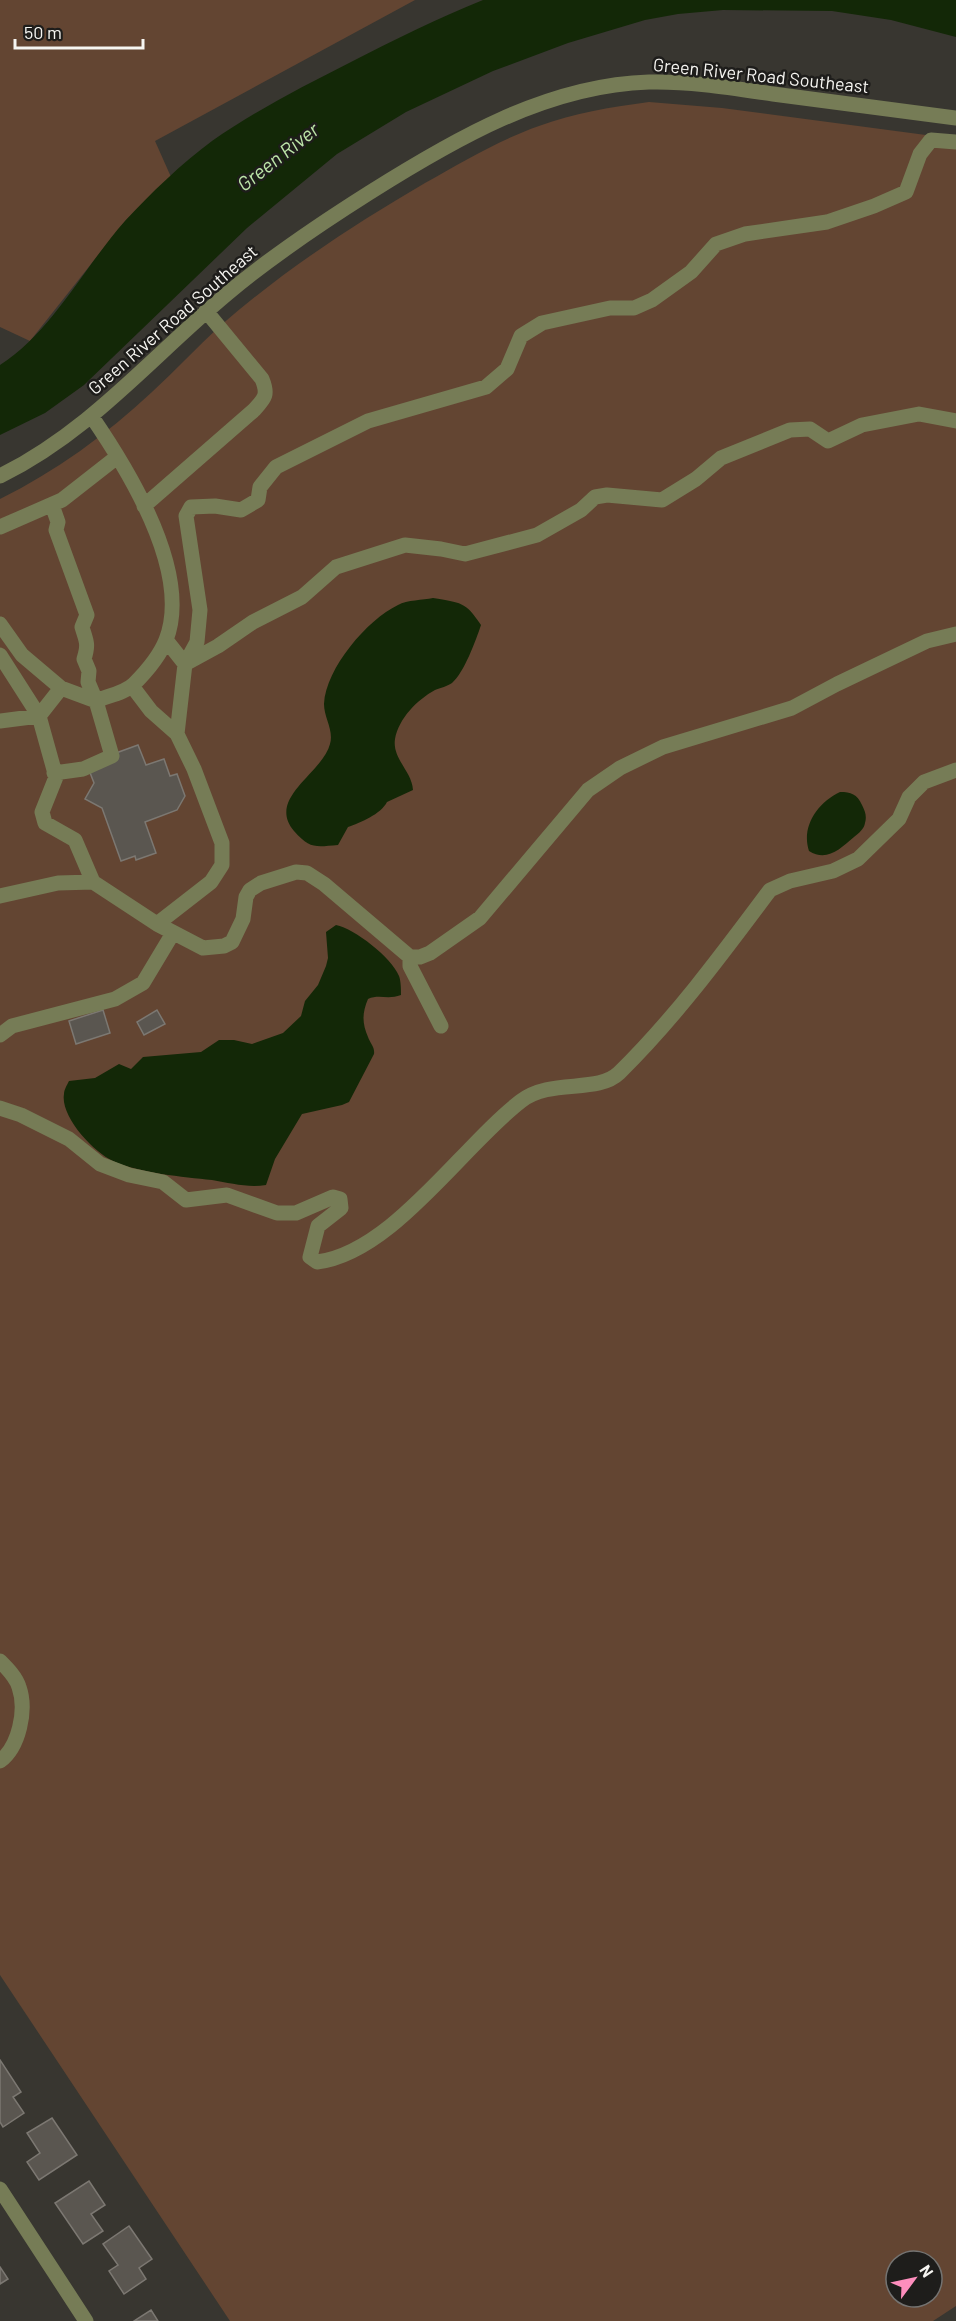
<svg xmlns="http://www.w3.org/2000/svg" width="956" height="2321" font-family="Barlow,sans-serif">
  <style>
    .green { fill: #634532; fill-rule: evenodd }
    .water { fill: #132807 }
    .building { fill: #5a5650; stroke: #7c7872; stroke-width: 1.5 }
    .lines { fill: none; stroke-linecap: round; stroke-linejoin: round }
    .minor { stroke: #767c56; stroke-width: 15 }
    .labels { text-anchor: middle; stroke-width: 5; stroke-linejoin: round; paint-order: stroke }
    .street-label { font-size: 18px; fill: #f6f5f1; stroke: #1e1d1b }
    .water-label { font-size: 20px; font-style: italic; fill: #bde5a9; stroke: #1e1d1b }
  </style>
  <rect width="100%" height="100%" fill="#383630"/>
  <path class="green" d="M0 0H415L155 141 171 177 126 220 30 341 0 327Z
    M649 102 722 108 956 139V2306L933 2321H230L0 1975V499C56 471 106 435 152 392 175 371 197 347 220 326 283 271 353 225 425 183 462 162 499 140 539 126 574 113 612 107 649 102ZM896 2261H932V2297H896Z"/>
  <path class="water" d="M483 0H956V37L891 20 832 11 723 10 678 14 645 20 568 43 493 71 406 112 337 154 247 228 84 385 45 413 0 435V365C52 332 84 267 125 221 150 194 182 163 212 141 256 110 304 86 351 62 394 40 438 18 483 0Z
    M433 598C461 603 465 601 481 625 476 640 464 673 452 683 448 686 440 688 435 690 417 700 399 718 395 739 392 759 412 771 413 790L387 802C381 814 360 823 348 827L338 845C315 847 310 849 294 831 266 798 323 773 330 744 334 730 324 718 324 704 326 668 367 620 398 605 407 600 423 600 433 598Z
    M840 792C851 792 857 794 862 805 865 811 867 816 865 823 864 829 859 833 854 837 840 849 827 862 809 851 801 827 817 803 840 792Z
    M336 925C355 929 391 957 399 976 401 981 401 990 401 995 388 1000 379 994 368 999 362 1013 362 1023 368 1037 370 1043 375 1047 374 1054L349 1102 342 1105 302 1114 275 1159 266 1185C248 1188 230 1183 212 1180 183 1177 139 1173 113 1161 93 1152 60 1116 64 1094 64 1090 67 1085 69 1081L95 1078 119 1064 131 1069 143 1057 201 1052 219 1040H234L252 1044 283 1033 301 1016 305 1001 318 985 326 966 328 958 326 932Z"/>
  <path class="building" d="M138 745 146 765 164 759 170 776 177 774 185 796 177 810 145 822 156 853 136 860 135 856 121 861 102 808 85 799 94 783 89 770 116 753Z
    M103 1010 110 1033 76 1044 69 1021Z
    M157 1010 165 1024 144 1035 137 1022Z
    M0 2060 21 2092 13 2097 24 2113 3 2127 0 2122Z
    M52 2118 77 2155 39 2180 27 2162 40 2153 27 2133Z
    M89 2181 105 2205 91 2214 103 2231 83 2244 55 2203Z
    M129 2226 152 2259 139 2268 146 2279 124 2294 109 2271 118 2265 103 2244Z
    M0 2267 8 2279 0 2284Z
    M151 2310 158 2321H134Z"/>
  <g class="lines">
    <path class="minor" d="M0 476C91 431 151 357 228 293 272 256 320 224 369 193 453 140 547 85 649 82 690 81 732 88 773 94 834 102 895 110 956 118
      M52 505 58 522 56 530 87 615 82 627C86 641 89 643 84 659L89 671 88 682 96 701 112 756 83 769 54 773
      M144 506 253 411C264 399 269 396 262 379L206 311
      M0 527 62 500 117 457
      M0 624 22 655 61 688 96 701C107 696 125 693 134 684 145 673 160 655 166 640 192 573 129 471 92 417
      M166 640 185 664 218 646 253 622 302 597 336 567 405 545 441 549 465 554 537 535 581 510 595 497 607 495 662 500 696 479 721 458 790 430 810 429 828 441 862 425 919 414 956 421
      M0 655 39 716 56 777 42 812 45 823 75 840 93 882
      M132 686 151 711 177 734 194 769 222 843V865L211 882 157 924
      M0 721 39 716 61 688
      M177 734 185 664 197 642 200 610 186 516 191 507 215 506 241 510 258 500 260 487 276 467 368 421 486 387 507 369 521 336 542 323 610 308H634L652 300 691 272 716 244 745 234 827 222 874 206 906 192 920 154 931 140 956 142
      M0 896 58 883 93 882 157 924 203 948 224 946 232 942 243 919 246 897 250 890 261 883 296 872 307 873 324 884 410 957H420L430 953 480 918 588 790 620 768 663 747 792 708 837 684 927 641 956 634
      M410 957V966L441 1026
      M0 1035 12 1026 115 999 143 983 173 933
      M0 1108 21 1115 69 1139 100 1164 129 1175 163 1182 186 1200 227 1195 277 1213H296L333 1197 340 1199 341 1208 318 1226 310 1257 317 1262C392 1253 462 1146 521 1101 551 1078 597 1094 619 1073 675 1018 723 953 770 890L790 881 833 871 858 859 899 819 909 797 924 782 956 770
      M0 1661C7 1668 16 1677 19 1687 27 1710 19 1747 0 1761
      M0 2189 86 2321"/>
  </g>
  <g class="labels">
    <g class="street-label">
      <text transform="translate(761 76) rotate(6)" y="6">Green River Road Southeast</text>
      <text transform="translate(173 320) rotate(-41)" y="6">Green River Road Southeast</text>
    </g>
    <g class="water-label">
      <text transform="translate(278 157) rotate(-38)" y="7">Green River</text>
    </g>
  </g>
  <g transform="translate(914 2279) rotate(57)"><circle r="28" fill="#1e1d1b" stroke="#747371" stroke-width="1.5"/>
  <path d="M0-4.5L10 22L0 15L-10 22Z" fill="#fe8ebd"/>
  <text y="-9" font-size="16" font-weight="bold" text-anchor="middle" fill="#f6f5f1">N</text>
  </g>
  <path d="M15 39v9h128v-9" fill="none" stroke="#f6f5f1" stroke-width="3"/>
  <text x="24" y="39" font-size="18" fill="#f6f5f1" stroke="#1e1d1b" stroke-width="4.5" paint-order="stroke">50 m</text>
</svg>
